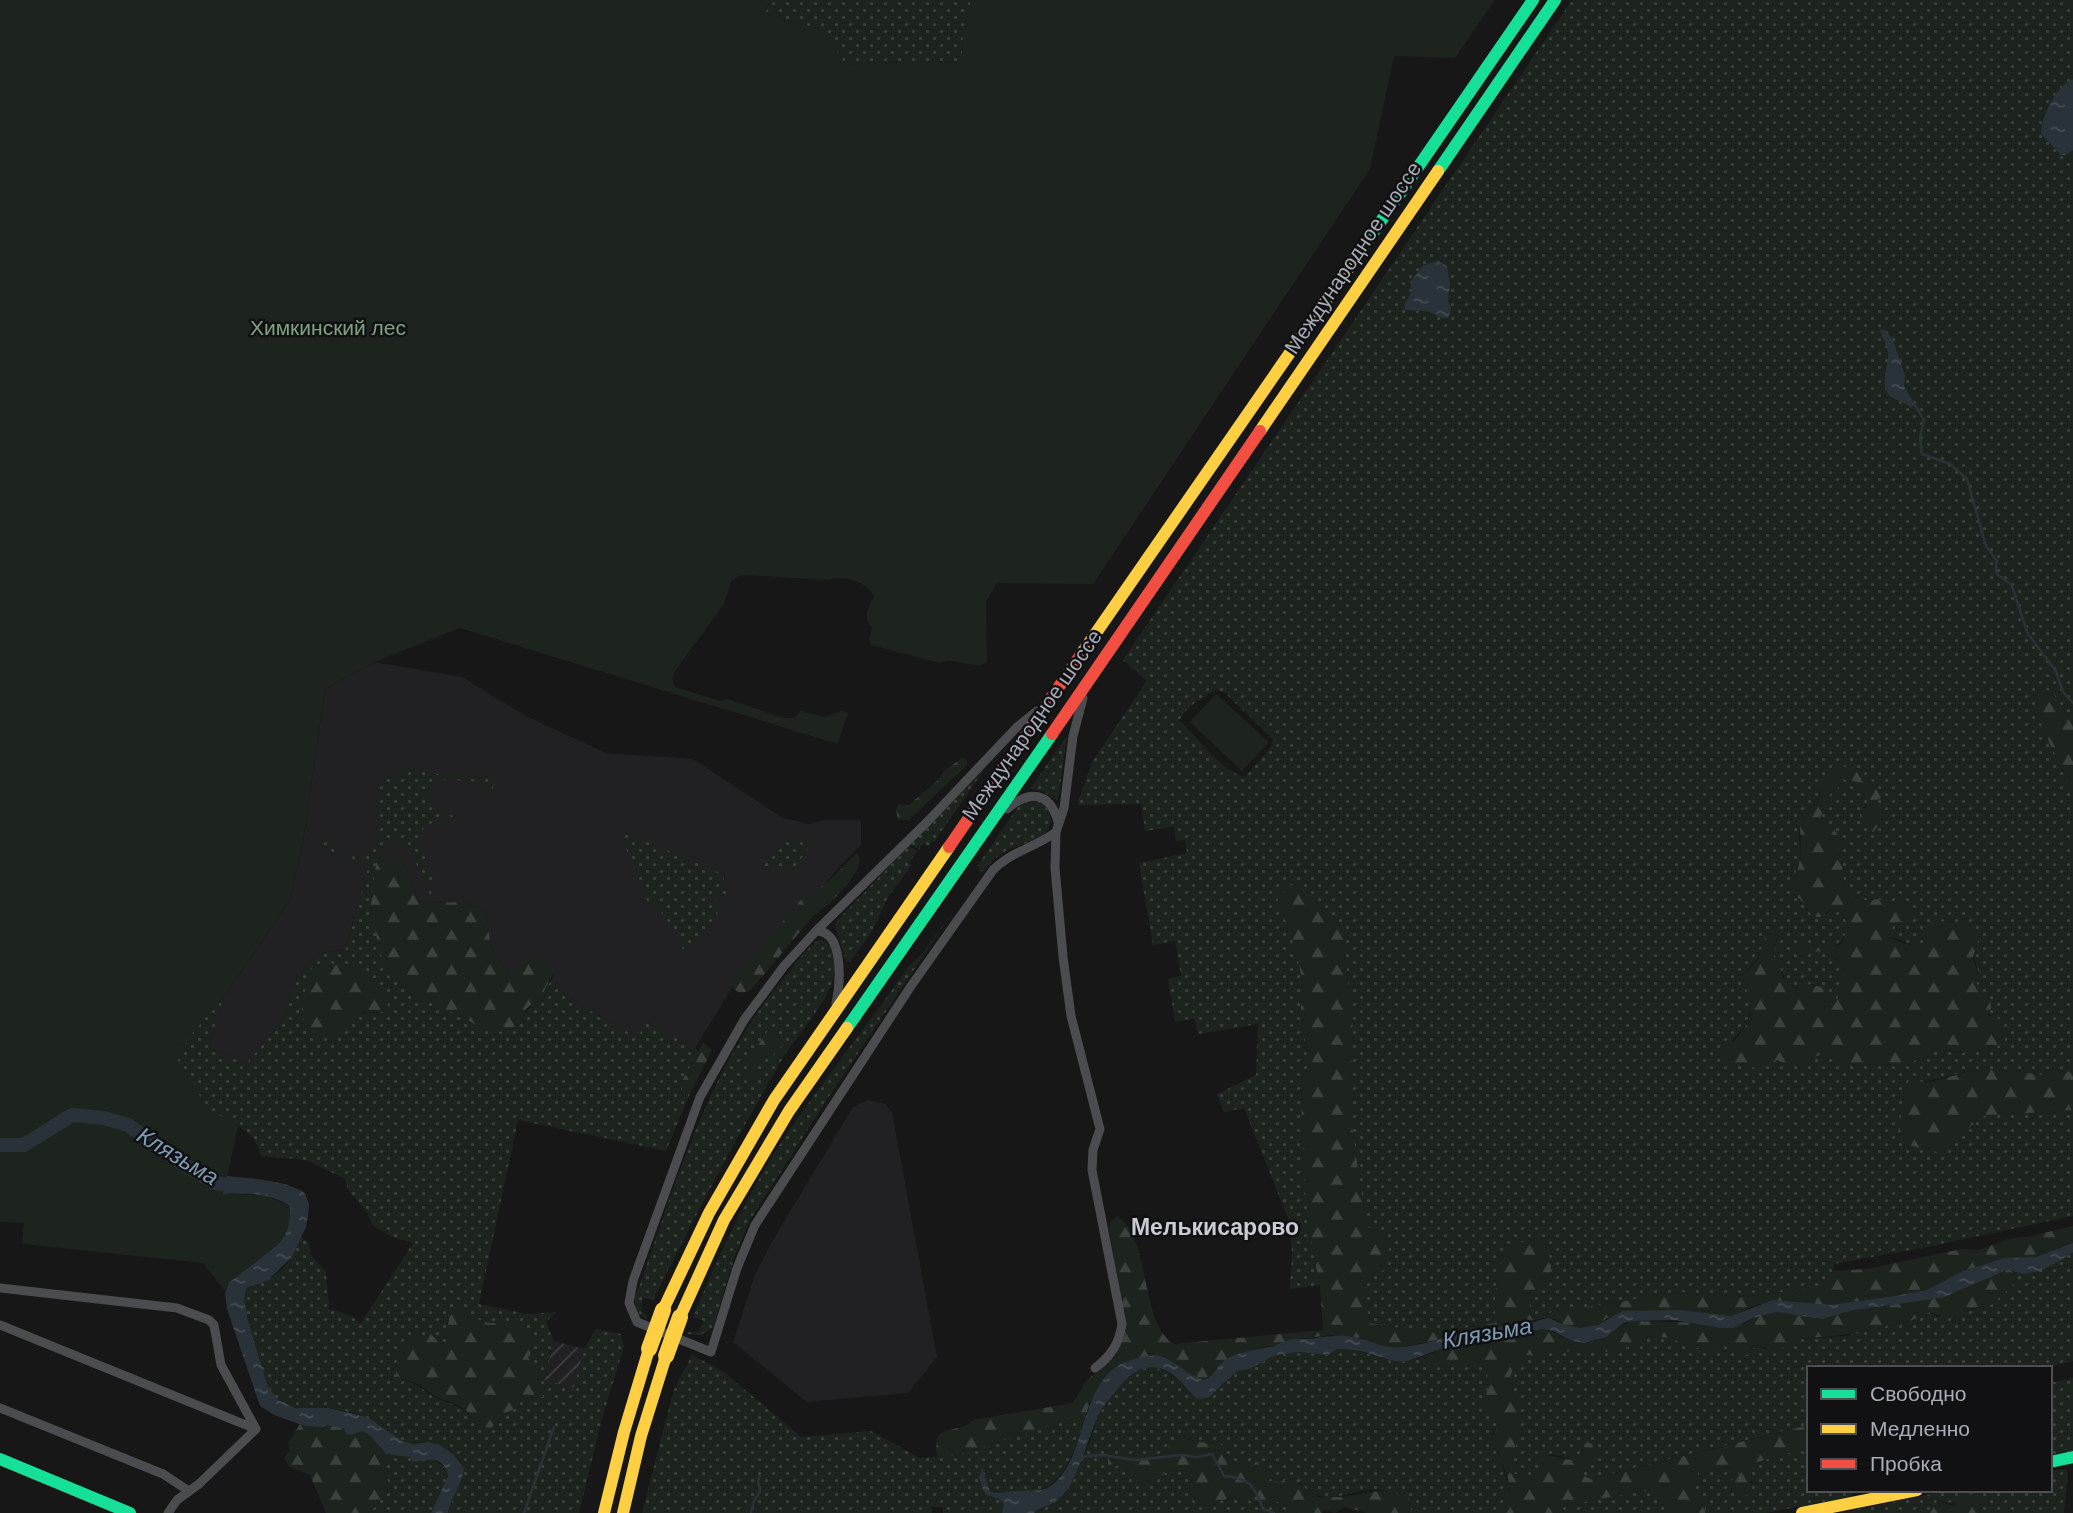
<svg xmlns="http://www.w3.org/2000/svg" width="2073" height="1513" font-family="Helvetica,sans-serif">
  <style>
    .built { fill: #212123 }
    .industrial { fill: url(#industrial-furrows) }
    .grass { fill: url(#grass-dots); fill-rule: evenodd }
    .forest { fill: url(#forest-firs) }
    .park { fill: #1d241e }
    .water { fill: url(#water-ripples) }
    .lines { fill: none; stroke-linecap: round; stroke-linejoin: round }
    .stream { stroke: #2a3239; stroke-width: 2.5 }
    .river { stroke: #2a3239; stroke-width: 14 }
    .street { stroke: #4b4c50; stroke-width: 9 }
    .fast { stroke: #16e098; stroke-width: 12 }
    .slow { stroke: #ffcf43; stroke-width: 12 }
    .jam { stroke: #f24e42; stroke-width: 12 }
    .slow-bridge { stroke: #ffcf43; stroke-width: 16 }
    .labels { text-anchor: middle; stroke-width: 5; stroke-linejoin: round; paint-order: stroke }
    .street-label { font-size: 21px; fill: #a8adb8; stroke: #111113 }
    .park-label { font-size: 21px; fill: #7fa381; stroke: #111113 }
    .water-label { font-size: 23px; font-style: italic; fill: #7f9bb3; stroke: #111113 }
    .neighbourhood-label { font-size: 23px; font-weight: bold; fill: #c9ccd4; stroke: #111113 }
  </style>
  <defs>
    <pattern id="industrial-furrows" width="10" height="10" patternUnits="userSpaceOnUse" patternTransform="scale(1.75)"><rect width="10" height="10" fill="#212123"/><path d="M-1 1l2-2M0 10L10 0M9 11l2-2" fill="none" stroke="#3e3f41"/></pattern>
    <pattern id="grass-dots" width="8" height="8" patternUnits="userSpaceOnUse" patternTransform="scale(1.75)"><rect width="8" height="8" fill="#1d241e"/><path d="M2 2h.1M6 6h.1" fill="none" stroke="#3b413d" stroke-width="1.8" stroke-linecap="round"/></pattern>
    <pattern id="forest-firs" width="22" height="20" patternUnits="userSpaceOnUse" patternTransform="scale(1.75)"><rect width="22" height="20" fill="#1d241e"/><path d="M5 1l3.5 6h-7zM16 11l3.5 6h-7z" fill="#3b413d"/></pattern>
    <pattern id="water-ripples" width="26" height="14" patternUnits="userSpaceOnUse" patternTransform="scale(1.75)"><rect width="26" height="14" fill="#2a3239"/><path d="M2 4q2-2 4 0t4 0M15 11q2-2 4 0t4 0" fill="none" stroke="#464d54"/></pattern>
  </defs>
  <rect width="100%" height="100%" fill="#171717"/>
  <path class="built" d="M375 662 462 677 526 716 606 753 693 759 781 817 808 824 826 820H861V845L841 865 781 938 747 963 694 1050 648 1023 637 1037 578 1004 551 981 554 973 511 977 491 948 486 911 464 902 420 903 402 859 354 918 346 949 317 954 295 979 285 1018 246 1064 209 1048 223 998 290 900 303 842 325 689Z
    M869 1100 885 1104 892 1112 937 1357 908 1393 807 1402 733 1342 755 1275 774 1238 853 1107Z"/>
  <path class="industrial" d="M554 1341 584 1349 574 1388 544 1380Z"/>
  <path class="grass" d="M770 0H971L963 37 962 62 901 61 846 65 822 30 765 14Z
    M1572 0H2073V79C2056 87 2040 115 2041 134L2061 155H2066L2073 150V719H2070L2052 692 2035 686C2036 695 2036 705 2039 714 2046 740 2061 762 2070 787L2073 788V1071L2042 1075 2009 1070H1974L1919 1083 1937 1151 1984 1116 2073 1110V1216L1922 1248 1834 1264 1829 1287 1735 1297 1682 1292 1530 1316 1529 1295 1534 1290 1530 1239 1506 1249C1495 1274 1495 1296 1495 1323L1434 1333 1368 1323 1364 1278 1390 1244 1366 1226 1349 1105 1353 1029 1346 962V939C1328 921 1314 897 1291 885L1280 903 1297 954 1301 975V1010L1308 1063 1301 1096 1313 1253 1320 1285 1290 1289 1292 1254 1289 1221 1244 1108 1224 1112 1217 1094 1256 1075 1258 1024 1198 1034 1194 1018 1175 1022 1168 979 1181 976 1175 941 1153 945 1139 863 1187 853 1185 840 1176 841 1174 827 1145 831 1141 804 1077 805 1092 762 1147 681 1123 660ZM1450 284 1442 318 1427 311 1405 310 1404 305 1412 291ZM1215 690 1224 692 1273 739 1270 748 1245 777C1221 772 1198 737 1180 721 1183 707 1204 698 1215 690ZM1839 766 1883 796 1877 800 1876 807 1863 808 1868 803 1858 782 1843 779 1840 786 1828 796 1829 804 1820 817 1832 827 1841 840C1834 856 1843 886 1856 897 1860 902 1867 900 1872 899 1880 899 1886 902 1894 905L1901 920 1894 923 1889 937 1904 941 1918 949 1923 943 1930 922 1953 921 1977 945C1972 955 1974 957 1977 967 1979 972 1976 978 1976 984 1976 991 1988 1015 1994 1019L1998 1046 1961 1053 1936 1049 1929 1051 1916 1060 1894 1066 1879 1064 1855 1066 1835 1058 1820 1055 1792 1067 1777 1060C1757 1064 1755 1070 1734 1061L1732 1041 1747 1023 1750 1008 1749 993 1745 978 1747 971 1757 959 1769 931C1776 951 1778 986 1803 989L1810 984 1817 985 1827 1002 1834 1005 1838 998 1844 968C1830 950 1820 948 1799 957L1794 951C1806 944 1818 942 1831 948 1849 942 1854 914 1833 909L1827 914 1808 911 1805 904 1793 895C1790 880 1797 873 1800 858 1802 849 1798 840 1799 831 1801 816 1813 810 1818 797 1824 784 1826 775 1839 766Z
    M1067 736 1058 801 1042 791 1030 789Z
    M986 767 934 842 932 841 930 844V848L924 843 919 850 911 844Z
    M407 768 425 769V773L490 778 493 775 496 781 492 790 472 781 436 779 425 803 455 817 456 820C440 821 420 820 419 842L434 881 430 897C425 886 413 853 406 845 394 832 377 851 371 861L377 856 370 911 458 1015 493 1034 519 1025C527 1007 540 998 551 981L578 1004 637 1037 647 1023 698 1050 697 1058 691 1063 682 1092 690 1094 666 1151 518 1120 479 1304 528 1314 556 1312 546 1322 554 1341 544 1380 574 1388 584 1349 596 1329 621 1334 624 1347 603 1415 579 1513H448L464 1468C457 1455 441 1442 426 1442 418 1441 414 1445 405 1442 392 1438 381 1426 369 1419 359 1413 340 1410 328 1408 308 1406 290 1416 273 1395 263 1383 261 1360 256 1345 250 1328 239 1306 246 1288 263 1284 282 1274 292 1257 295 1251 297 1243 300 1236L309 1243 311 1255 326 1272 329 1309 352 1316 360 1324 413 1243 392 1237 372 1225C368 1204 348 1199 345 1179L306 1160 261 1156C254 1126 231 1126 210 1110 199 1101 182 1068 173 1054L223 998 209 1048 246 1064 285 1018 295 979 317 954 346 949 369 865 317 846 327 840C336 849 346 859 360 856 387 852 376 818 376 799 376 792 380 785 383 778L400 775ZM357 967 384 1012 361 1013 351 1018ZM461 1306C481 1325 486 1324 512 1322L528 1358 537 1364 542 1397 521 1398 516 1408 506 1413 491 1428 480 1427C461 1405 462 1409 437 1398 426 1393 419 1384 406 1381L396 1365 399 1354 409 1339 420 1338 430 1333 446 1350Z
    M1026 801 1040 802 1050 811C1056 840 1026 841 1006 851 996 856 989 865 981 873L978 871 980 868 977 866 1021 803Z
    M628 833 722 874 729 894 725 901 712 893 706 901 709 904 713 898 723 905 693 949 684 950 677 942 681 939 654 902 649 905 622 839Z
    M783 839 812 844 795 867 768 871 764 865Z
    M909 846 917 851 909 863 912 865 888 897 873 930 850 962 846 961 835 925 838 920Z
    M952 913 830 1095 750 1220 735 1255 713 1327 701 1335 687 1334 688 1332H698L704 1321 693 1317C721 1249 753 1182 795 1122 832 1069 872 1019 909 966L923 953Z
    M820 939C839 945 837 976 829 990 815 1018 791 1042 776 1070 732 1145 692 1222 653 1300L643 1297 641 1312 647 1316 646 1319C637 1315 635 1307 635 1298 675 1187 707 1069 784 978 795 965 806 948 820 939Z
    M2073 1252V1361L2043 1368H1809V1425L1589 1479 1583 1475 1585 1468 1591 1463 1582 1448 1581 1456 1574 1459 1550 1454 1541 1463 1538 1479H1530L1510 1472V1464L1518 1438 1521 1408 1513 1395 1509 1379 1515 1365 1526 1355 1541 1356 1557 1351 1596 1353 1620 1350 1649 1336 1672 1338 1687 1346 1711 1350 1725 1346 1739 1354 1759 1346 1766 1349 1800 1339 1846 1336 1876 1328 1908 1322 1930 1312 1937 1317 1991 1305 2016 1282 2014 1273 2033 1271Z
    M1338 1349C1363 1348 1382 1362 1403 1362 1410 1361 1418 1358 1425 1356L1435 1367C1447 1366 1469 1366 1479 1362 1496 1381 1485 1388 1487 1410L1498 1420 1497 1428 1492 1434 1509 1486 1504 1513H1408L1412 1507C1404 1502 1393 1492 1383 1490 1352 1486 1327 1512 1300 1483L1268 1481 1264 1470 1234 1464 1213 1442 1202 1444 1181 1435C1172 1441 1171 1445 1165 1451 1150 1463 1125 1457 1108 1456L1119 1466 1154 1483C1163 1473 1169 1469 1183 1471L1190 1480 1189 1491 1226 1501 1236 1497 1258 1503 1281 1502 1292 1506 1297 1513H1034L1040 1507 1051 1504 1064 1494 1090 1442 1097 1416 1128 1375C1161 1356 1174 1377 1197 1399L1213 1394 1237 1371 1249 1369 1276 1355 1299 1352 1328 1355Z
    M692 1355 724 1372 801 1437 871 1431 920 1458 958 1455 1069 1418 1082 1427C1074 1451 1064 1487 1034 1491 1029 1492 1023 1490 1018 1491 1007 1491 1001 1495 990 1492L982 1468C977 1485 985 1496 1001 1500L1004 1505 1002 1513H943V1508L931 1506 932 1513H642L674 1389Z
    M2073 1378V1451L2050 1455V1383Z
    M1809 1447V1490H1855L1850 1497 1765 1513H1705V1508C1690 1488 1697 1492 1698 1471L1736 1468 1740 1473 1731 1491 1737 1493 1752 1486 1751 1470 1754 1463Z
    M382 1449 386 1454C402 1455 451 1454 447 1478 446 1489 435 1502 431 1513H368L375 1507 388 1481 383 1471Z
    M2065 1469 2068 1473 2064 1513H1979L1982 1507C1967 1505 1952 1503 1937 1501L1929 1513H1839L1952 1490H2050V1471Z
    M1645 1491 1664 1501 1670 1513H1559L1565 1505Z"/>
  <path class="forest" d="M2035 685 2052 692 2070 719H2073V788L2070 787C2061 763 2045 738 2038 714 2036 705 2036 694 2035 685Z
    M963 757 967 760V765L909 820H898L896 809 899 804 909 805 938 780 944 771Z
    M1839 766C1858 767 1874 779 1884 796L1877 800 1876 807 1882 812 1883 820 1873 832C1864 828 1861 824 1860 815L1868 803 1858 782 1843 779 1840 786 1828 796 1829 804 1820 817 1832 827 1842 840 1838 855 1842 864 1843 879 1856 898 1864 901 1879 899 1894 905 1902 902 1910 906 1913 913 1909 919 1894 923 1889 937C1898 942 1908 944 1918 948L1923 943 1930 922C1945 924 1976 915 1978 938 1978 946 1973 952 1973 960 1982 975 1969 994 1990 999L1991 1008 1988 1015 2002 1020 2005 1028V1044L1969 1053 1936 1049 1929 1051 1916 1060 1902 1066 1879 1064 1855 1066 1835 1058 1820 1055 1792 1067 1777 1060 1755 1068 1726 1060 1723 1054C1730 1044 1742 1034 1747 1023 1755 1005 1745 994 1745 979 1745 971 1753 967 1757 960 1763 949 1764 936 1773 925L1777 932 1775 955 1783 977 1795 988 1803 989 1810 984 1824 988 1829 994 1827 1002 1834 1005 1838 998 1844 968C1830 949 1820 948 1798 957L1794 951C1800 947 1808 944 1816 944 1822 944 1827 948 1833 947 1846 946 1848 929 1845 919 1844 912 1839 911 1833 909L1820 917H1812L1805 904 1787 888 1798 868 1801 853 1800 824 1819 797 1827 776Z
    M857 853 860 859 857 870 846 886 830 903 813 916 750 991C740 994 735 992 729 984L800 901 827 883Z
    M377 856 402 859 420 903 464 902 486 911 491 948 511 977 529 955 545 958 554 973 541 996 526 1009 519 1025 493 1034 458 1015 413 995 386 974 370 911Z
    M1292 885C1314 898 1328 920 1346 939V962L1353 1029 1349 1105 1366 1226 1390 1244 1385 1270 1364 1278 1369 1323 1434 1333 1495 1323C1495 1296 1495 1273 1506 1249L1530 1239 1540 1241 1552 1261 1549 1276 1529 1295 1530 1316 1682 1292 1735 1297 1828 1287 1832 1271 1866 1269 1962 1249 1979 1250 2008 1239 2031 1236 2073 1226V1243L2036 1257 2004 1258 1961 1272 1927 1290 1889 1297 1830 1305 1758 1304 1731 1316 1680 1310 1663 1312 1607 1318 1598 1325 1586 1328H1575L1564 1325 1555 1319 1544 1318 1402 1347H1381L1360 1338 1332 1335 1289 1340 1279 1345 1262 1347 1203 1380C1195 1379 1194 1376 1188 1372 1175 1363 1158 1355 1143 1357L1090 1402 1082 1427 1069 1418 958 1455 937 1457C932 1419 955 1437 973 1420L1073 1403 1086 1381 1114 1357 1125 1334 1124 1317 1109 1228 1111 1221 1117 1216C1153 1240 1138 1322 1174 1344L1323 1330 1320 1285 1313 1253 1305 1192 1301 1096 1308 1063 1301 1010V975L1297 954 1277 897Z
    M329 963 357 967 389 1002 385 1012C378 1012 368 1011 362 1013 353 1015 351 1021 345 1027 324 1049 313 1033 301 1015L308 971 318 965Z
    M770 1028 774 1033 773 1038H784V1044L772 1056 762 1059 752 1080 747 1083C743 1071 761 1038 770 1028Z
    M703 1043 712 1050 690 1094 682 1092V1081Z
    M1974 1070H2009L2042 1075 2073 1071V1110L1984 1116 1937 1152 1896 1142 1908 1081 1931 1082Z
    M2009 1269 2014 1273 2016 1282 1991 1305 1968 1309 1946 1318 1930 1312 1908 1322 1876 1328 1861 1333 1800 1339 1785 1344 1781 1351 1759 1346 1751 1348 1747 1355 1739 1354 1725 1346 1711 1350 1687 1346 1672 1338 1649 1336 1620 1350 1596 1353 1557 1351 1541 1356 1526 1355 1515 1365 1509 1379 1513 1395 1521 1408 1518 1438 1510 1464V1472L1517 1475 1524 1474 1530 1479 1538 1478 1543 1456C1553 1453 1568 1464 1578 1457 1582 1454 1584 1447 1587 1442L1594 1445 1599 1450 1598 1458 1585 1468 1583 1475 1590 1479 1809 1425V1447L1754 1463 1751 1470V1493L1744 1497 1731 1491 1726 1485 1740 1473 1736 1468 1698 1471C1697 1492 1691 1488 1705 1508V1513H1670L1664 1501 1645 1491 1565 1505 1559 1513H1504C1503 1503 1510 1494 1509 1484 1508 1472 1499 1463 1499 1451L1492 1447 1489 1440 1497 1428 1498 1420 1487 1410 1484 1402C1489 1385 1493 1377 1479 1362 1469 1367 1447 1366 1435 1367L1425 1356 1446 1347 1542 1329C1557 1331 1569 1344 1584 1343 1605 1342 1617 1325 1635 1321L1744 1324 1753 1318 1776 1312 1822 1319 1854 1310 1942 1298Z
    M461 1306C481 1325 486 1324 512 1322L530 1337 532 1348 528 1358 537 1364 543 1397 521 1398 516 1408 506 1413 491 1428 480 1427 466 1410 456 1404 436 1397 418 1384 396 1376 398 1343 430 1333 446 1350 450 1307Z
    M300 1424 305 1426 327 1425 362 1431 371 1436 382 1449 383 1471 390 1491 368 1513H326L310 1475 289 1467 284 1458 290 1451 288 1443Z
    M1181 1435C1201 1447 1206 1439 1224 1446 1227 1465 1239 1468 1256 1461L1264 1470 1268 1481 1280 1482 1290 1478 1319 1497H1341L1385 1490 1408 1497 1412 1507 1408 1513H1367L1344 1507 1335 1513 1324 1510 1322 1513H1297L1292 1506 1281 1502 1258 1503 1236 1497 1204 1505 1194 1501 1189 1491 1190 1480 1183 1471C1169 1469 1163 1473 1154 1483L1143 1484 1132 1481 1129 1470 1119 1466 1108 1467V1456C1125 1457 1150 1463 1165 1451 1171 1445 1172 1441 1181 1435Z
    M1969 1494 1976 1496 1981 1503 1979 1513H1929L1937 1501 1952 1505 1959 1504 1962 1497Z"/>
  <path class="park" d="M0 0H770L765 14 822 30 846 65 901 61 962 62 963 37 971 0H1495L1455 58 1394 56 1370 169 1093 584 997 583 986 601 987 663C971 670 956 656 940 663L871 645 869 641 872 627 867 621V612L874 596C866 581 844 575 828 580L746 575 738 576 731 581 724 604 675 671 672 679 675 687 720 701 728 699 783 718H795L800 711 824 717 841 711 848 713 838 744 460 628 375 662 325 689 303 842 290 900 223 998 174 1054 208 1109 238 1126 224 1193 268 1196 290 1206C290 1239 281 1242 257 1261 248 1268 239 1276 229 1282L225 1291 203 1263 22 1244 24 1223 0 1222Z
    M1216 694 1269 742 1242 771 1190 722Z"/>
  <path class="water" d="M2073 79V150L2066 155H2061L2041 134C2041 115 2056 87 2073 79Z
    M1437 261 1447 266 1450 284 1448 301 1451 309 1448 318H1442L1427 311 1405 310 1404 305 1412 291 1410 282 1423 266Z
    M1883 329 1892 338 1905 375 1904 386 1915 405 1910 408C1905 400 1891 401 1887 392 1882 379 1887 370 1888 358 1889 347 1883 340 1880 330Z
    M227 1176C254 1179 280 1179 304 1192L309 1204 308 1216 306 1227 292 1257 267 1281 246 1288 244 1299 248 1321 268 1387 278 1400 295 1408H328L367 1417 402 1441 413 1444 429 1442 440 1445 454 1455 464 1468C462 1485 451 1497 448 1513H431L448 1476C444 1454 428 1460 413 1462L410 1457 386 1454 371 1436 362 1431 351 1435 346 1434 344 1429 327 1425 322 1427 305 1426 274 1415 260 1406 227 1309 225 1293 229 1282C239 1276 248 1268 257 1261 281 1242 290 1239 290 1206 271 1193 246 1193 223 1194Z
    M2073 1243V1252C2057 1263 2028 1282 2009 1269L1942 1298 1854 1310 1822 1319 1776 1312 1753 1318 1733 1328H1722L1673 1320 1635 1321 1624 1323 1606 1337 1584 1343 1572 1341 1553 1331 1542 1329 1446 1347 1405 1362 1393 1361 1361 1351 1344 1349H1337L1328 1355 1299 1352 1276 1355 1249 1369 1237 1371 1208 1398 1197 1399C1187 1390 1177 1375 1165 1370 1140 1360 1125 1379 1112 1396 1106 1403 1100 1410 1097 1418 1089 1438 1083 1459 1073 1479 1069 1489 1062 1497 1053 1503 1046 1507 1040 1507 1034 1513H1002L1004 1505 1001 1500 985 1494 979 1478 982 1467 990 1492C1001 1495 1006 1491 1016 1491 1028 1490 1041 1493 1052 1485 1088 1459 1078 1379 1128 1361 1138 1358 1150 1355 1159 1356 1175 1359 1195 1382 1206 1379 1215 1376 1218 1362 1228 1358 1243 1351 1259 1349 1274 1346 1280 1344 1283 1341 1289 1340 1294 1338 1299 1339 1305 1339 1324 1338 1337 1333 1357 1338 1377 1342 1381 1349 1404 1347 1422 1345 1438 1339 1455 1335 1479 1329 1504 1327 1529 1323 1536 1322 1542 1319 1549 1318L1564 1325 1581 1328 1598 1325 1622 1311 1680 1310 1731 1316 1773 1300 1830 1305 1889 1297 1927 1290 1961 1272 2004 1258 2036 1257Z"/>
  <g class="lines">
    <path class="stream" d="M1915 405 1924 420 1920 437 1922 454 1950 464 1967 479 1986 546 1997 561C1993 581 2003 574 2012 586L2028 634 2056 671 2063 692 2073 703
      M1079 1457 1103 1455 1134 1460 1182 1455 1197 1457 1212 1454 1224 1476C1250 1478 1254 1485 1263 1509L1274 1513
      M524 1513 554 1427
      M751 1513 754 1501 760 1492 758 1481 760 1476"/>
    <path class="river" d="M0 1145H24L72 1115 104 1118 128 1125 181 1163 215 1183 244 1187"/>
    <path class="street" d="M1083 698 1073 736 1064 808 1056 832 1055 868 1063 957 1071 1016 1100 1129 1093 1150 1092 1170 1122 1324C1119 1344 1111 1356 1095 1368
      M1037 711 1017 727 928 821 816 931 784 966 744 1020 700 1097 633 1281 629 1303 637 1322 711 1352 737 1268 755 1225 911 986 993 870C1012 851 1036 847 1056 832
      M1007 809C1029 790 1050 791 1058 822
      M816 931C845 931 840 985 836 1004
      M0 1288 177 1308 209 1320 214 1325 221 1365 256 1429
      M0 1325 256 1429
      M0 1408 163 1474 189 1491
      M168 1513 177 1500 199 1484 256 1429"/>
    <path class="fast" d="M1438 171 1555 0
      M1350 266 1533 0
      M847 1028 1052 734
      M0 1459 130 1513
      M2050 1462 2073 1457"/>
    <path class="slow" d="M1260 431 1438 171
      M1080 656 1350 266
      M663 1310 709 1213 774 1100 949 847
      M680 1317 724 1220 789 1111 847 1028
      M604 1513 624 1432 649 1349
      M623 1513 641 1436 666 1356
      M1802 1513 1917 1490"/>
    <path class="jam" d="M1052 734 1260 431
      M949 847 1080 656"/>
    <path class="slow-bridge" d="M649 1349 663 1310
      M666 1356 680 1317"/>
  </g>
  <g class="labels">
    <g class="street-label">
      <text transform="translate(1353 258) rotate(-56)" y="7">Международное шоссе</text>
      <text transform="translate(1032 725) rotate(-55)" y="7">Международное шоссе</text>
    </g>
    <g class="park-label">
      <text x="328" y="335">Химкинский лес</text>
    </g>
    <g class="water-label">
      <text transform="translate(178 1156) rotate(31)" y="8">Клязьма</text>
      <text transform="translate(1487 1333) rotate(-10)" y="8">Клязьма</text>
    </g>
    <g class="neighbourhood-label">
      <text x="1215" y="1235">Мелькисарово</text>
    </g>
  </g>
  <rect x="1807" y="1366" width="245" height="126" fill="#111113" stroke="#4d4f55" stroke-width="2"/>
  <rect x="1821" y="1389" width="35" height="10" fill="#16e098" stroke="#4d4f55" stroke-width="2"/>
  <text x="1870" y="1401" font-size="21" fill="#a8adb8">Свободно</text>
  <rect x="1821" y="1424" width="35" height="10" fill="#ffcf43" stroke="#4d4f55" stroke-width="2"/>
  <text x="1870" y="1436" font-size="21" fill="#a8adb8">Медленно</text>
  <rect x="1821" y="1459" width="35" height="10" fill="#f24e42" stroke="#4d4f55" stroke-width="2"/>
  <text x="1870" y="1471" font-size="21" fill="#a8adb8">Пробка</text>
</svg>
